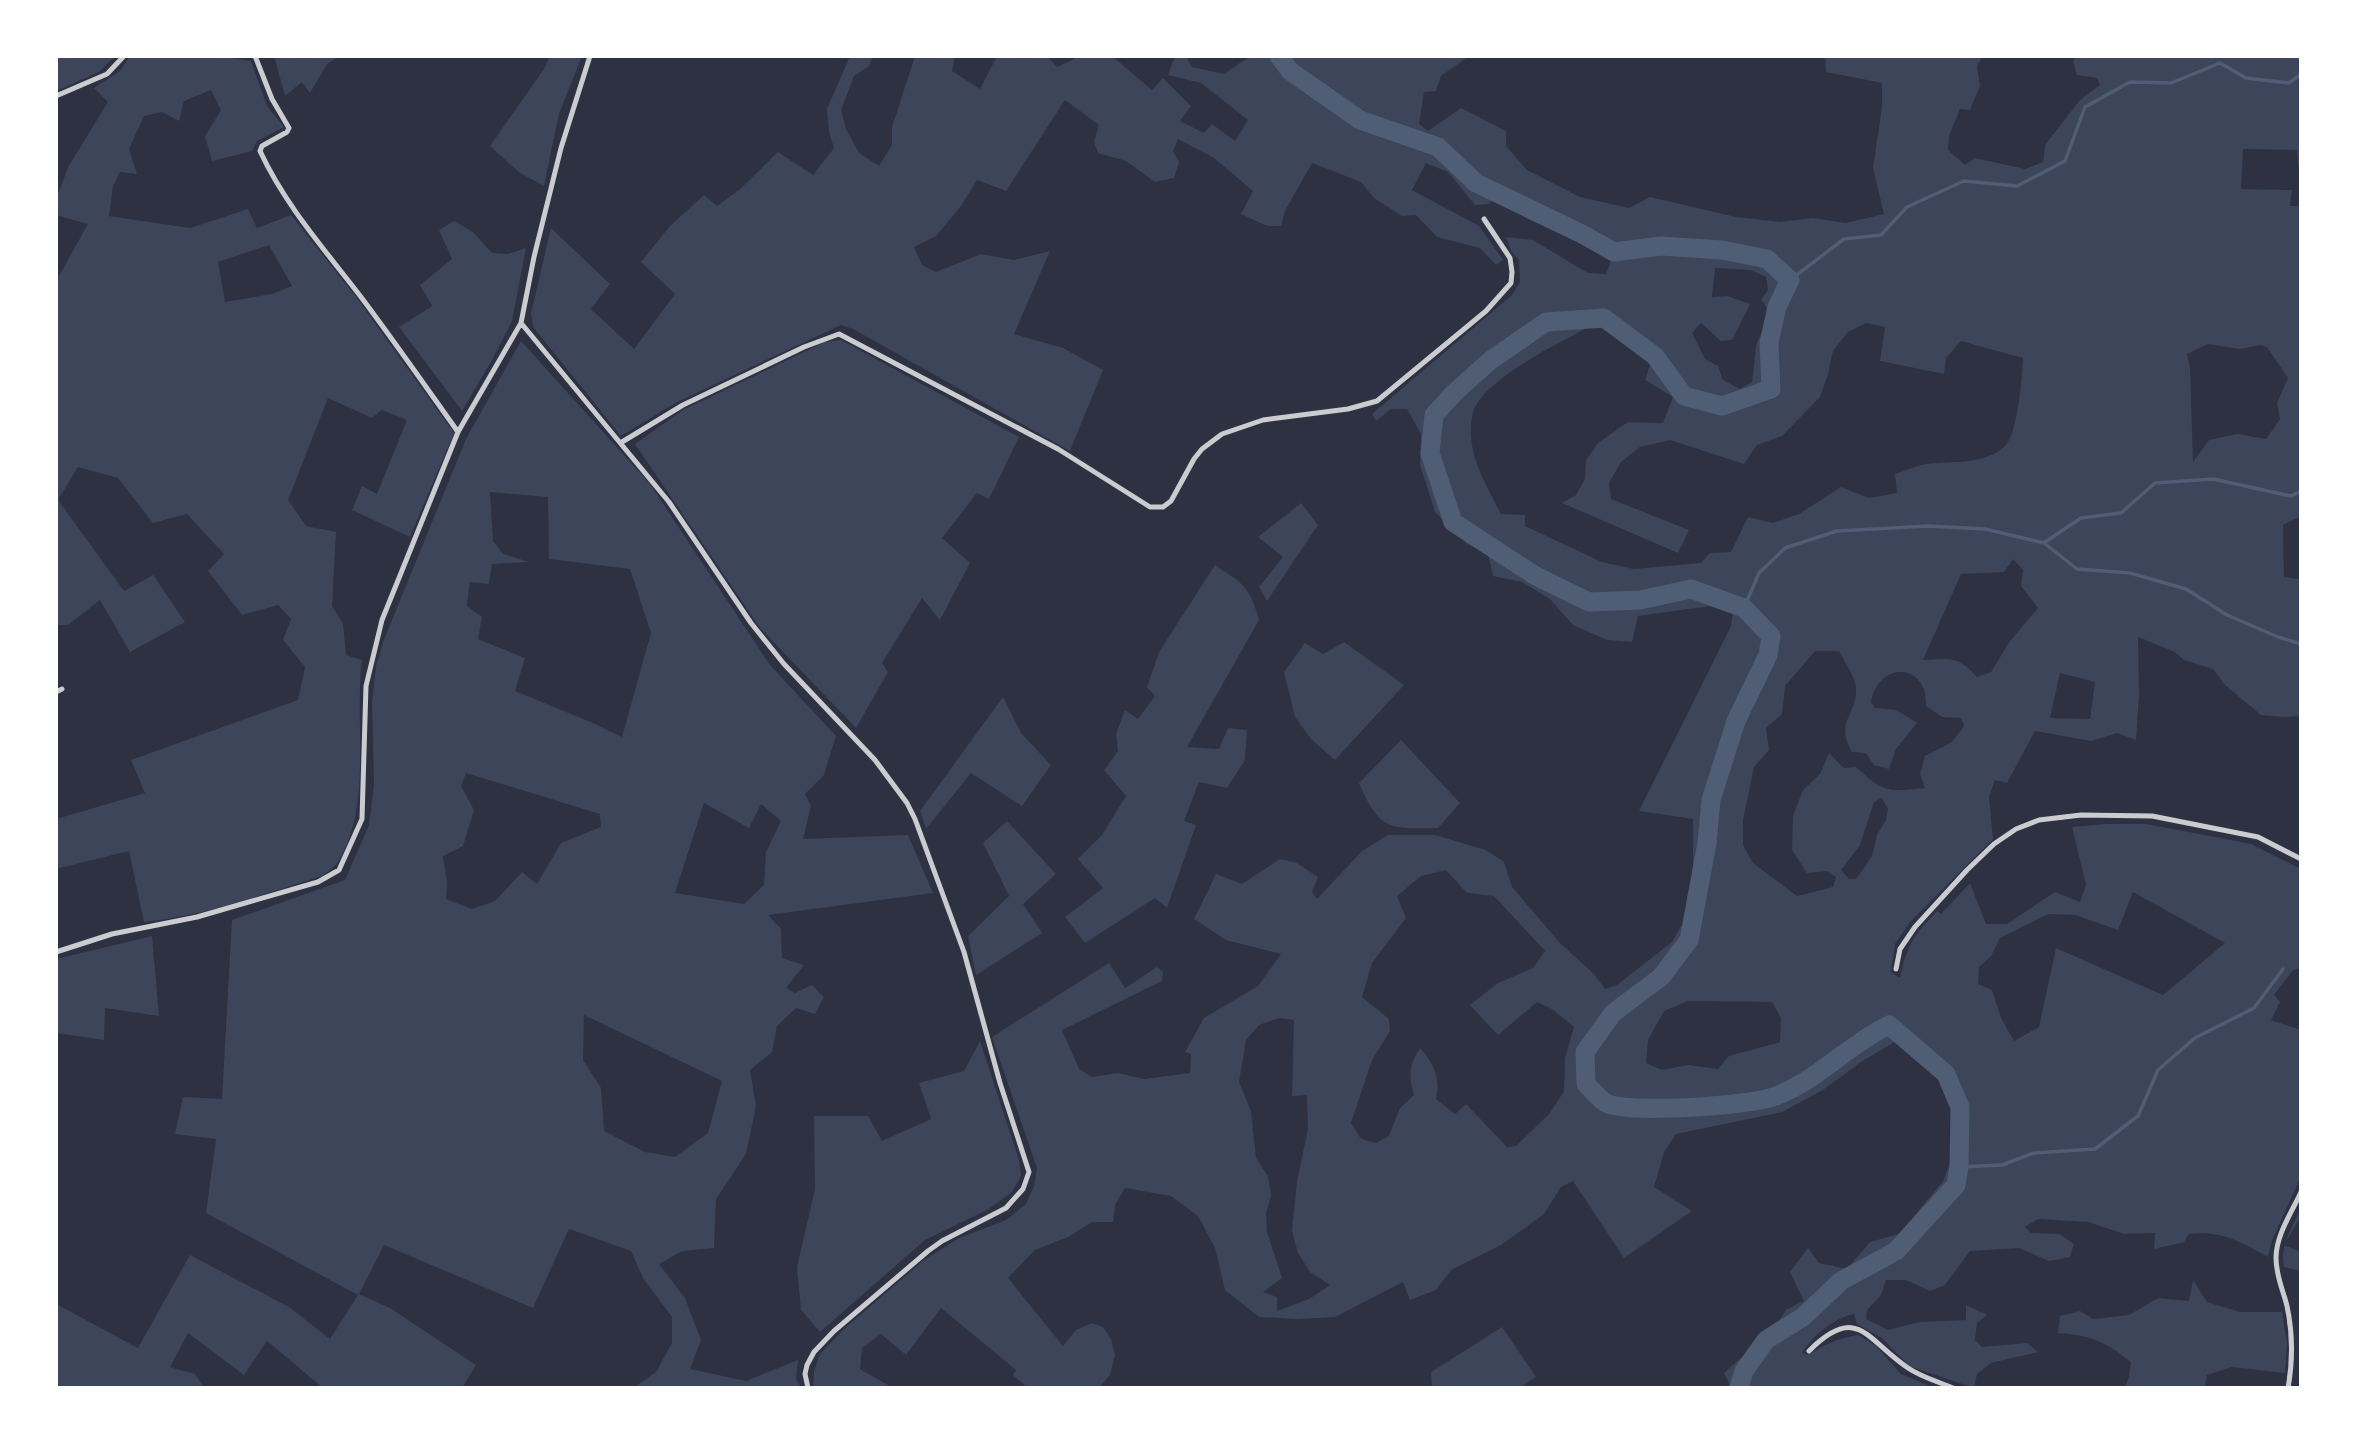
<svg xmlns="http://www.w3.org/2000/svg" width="2357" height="1444" font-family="Inter,sans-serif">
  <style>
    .green { fill: #3c4559; fill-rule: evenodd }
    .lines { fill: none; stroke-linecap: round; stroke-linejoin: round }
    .stream { stroke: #4f5d75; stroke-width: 3.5 }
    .river { stroke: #4f5d75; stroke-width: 19 }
    .minor { stroke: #caccd0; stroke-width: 5 }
  </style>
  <rect width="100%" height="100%" fill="#2d3142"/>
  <path class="green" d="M56 56H115L99 72 56 91Z
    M130 56H219L251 61 267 106 284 127 257 141 252 151 212 161 205 136 221 110 211 90 184 101 179 121 162 112 144 116 129 149 137 174 120 172 113 186 109 216 190 228 248 209 257 228 291 215 356 297 454 433 410 537 352 510 362 486 377 494 407 420 382 410 372 418 328 398 288 500 306 526 336 532 332 606 343 624 346 655 362 660C354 724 373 805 338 862 335 867 327 872 322 876 263 894 205 916 144 922L129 851 56 869V819L145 793 131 760 298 700 305 667 283 640 291 619 278 605 242 615 208 571 224 554 187 514 153 523 118 478 78 467 58 500 124 591 153 575 185 622 130 652 100 600 68 625H56V281L88 224 56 215V192H59L68 167 108 102 94 88 120 71ZM269 245 292 286 272 294 225 302 218 262Z
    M274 56H340L327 64 310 93 302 82 285 96Z
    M550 56H582L559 114 544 186 520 173 490 146 544 69Z
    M850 56H873L869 66 854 76 841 110 846 129 859 153 879 166 892 145V127L915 56H955L952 71 980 89 997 56H1047L1057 67 1080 56H1112L1152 90 1163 78 1191 106 1180 121 1204 133 1212 124 1235 141 1248 120 1201 83 1168 75 1175 56H1186L1192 67 1224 74 1250 56H1469L1441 76 1436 91 1424 92 1419 124 1428 131 1461 108 1506 131V146L1527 170 1580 197 1629 208 1650 197 1736 217 1780 222 1813 218 1846 223 1884 214 1873 168 1882 107V83L1826 72 1825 56H1983L1977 66 1980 86 1970 110 1960 109 1949 136 1948 150 1965 165 1975 158 2025 169 2043 162 2045 145 2080 100 2100 85 2097 78 2077 75 2073 61 2076 56H2301V166H2298L2297 150 2243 149 2241 189 2292 190 2290 206H2301V516L2283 525 2284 577 2301 579V716L2285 717 2261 715 2225 685 2213 669 2184 660 2175 652 2138 637 2139 695 2136 740 2117 733 2091 741 2035 731 2007 783 1995 780 1989 797 1993 839 1910 922 1895 944 1891 972 1900 978C1907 943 1914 936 1937 911L1941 914 1970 883 1986 924H2007L2055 892 2080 902 2086 885 2072 827 2106 824H2146L2200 834 2251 844 2301 869V968L2293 970 2274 995 2280 1002 2271 1020 2301 1030V1177L2272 1240 2268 1257C2241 1242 2221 1230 2189 1234L2184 1242 2154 1249 2155 1233 2124 1234 2088 1222 2038 1219 2025 1227 2031 1233 2059 1234 2074 1244 2070 1257 2049 1261 2019 1248 1970 1251 1945 1285 1930 1291 1906 1280H1886L1881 1295 1867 1310 1866 1319 1888 1330 1919 1322 1966 1320V1305L1987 1315 1977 1323 1975 1340 1982 1347 2027 1343 2038 1352 1991 1363 1977 1374 1974 1388 1909 1366 1882 1338 1857 1324 1854 1314C1832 1319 1814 1335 1802 1353L1808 1355C1824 1345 1838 1338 1858 1335L1876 1346 1901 1374 1935 1388H1728L1729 1383 1724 1373 1774 1328 1787 1309 1804 1301 1790 1272 1808 1248 1819 1263 1847 1269 1870 1242 1899 1234 1944 1180 1954 1149 1953 1108 1939 1076 1898 1040 1861 1062 1823 1090 1782 1112 1676 1134 1664 1152 1654 1187 1692 1211 1624 1258 1573 1181 1561 1187 1544 1214 1501 1245 1451 1270 1436 1290 1410 1300 1403 1282 1335 1317 1297 1319 1259 1317 1225 1290 1215 1248 1198 1216 1171 1196 1125 1188 1115 1205 1113 1222H1092L1068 1237 1035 1250 1008 1278 1063 1346 1076 1330 1092 1323 1103 1327 1111 1339 1115 1355 1110 1375 1099 1388H1028L1013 1375 1016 1370 941 1308 906 1355 881 1334 862 1348 860 1369 893 1388H813L814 1371 820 1354 844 1329 924 1260 959 1238 1006 1220 1026 1204 1034 1186 1037 1168 992 1037 1109 963 1125 988 1157 967 1163 972 1162 981 1062 1030 1079 1069 1092 1077 1118 1073 1144 1079 1190 1073 1191 1054 1185 1052 1204 1018 1258 986 1281 954 1226 940 1194 919 1216 874 1242 884 1280 859 1297 863 1318 877 1312 892 1317 899 1362 851 1388 835H1435L1486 850 1504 862 1512 887 1560 943 1594 974 1605 989 1617 985 1672 942 1687 916 1693 889V819L1639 811 1731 626 1733 611 1711 606 1638 616 1632 642 1607 640 1573 625 1550 599 1522 582 1493 576 1488 554 1467 544 1435 512 1420 465 1421 434 1407 409H1391L1376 421 1372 414 1512 295 1520 282 1519 260 1511 251 1506 237 1533 240 1588 273 1606 274 1612 258 1555 231 1496 198 1488 204 1475 205 1448 172 1426 163 1412 190 1479 226 1503 260 1496 265 1480 248 1437 237 1416 215 1402 216 1374 198 1361 182 1312 163 1285 211 1281 226H1267L1241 214 1253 191 1214 158 1178 139 1173 151 1179 162 1174 178 1155 182 1126 161 1098 153 1094 142 1099 125 1065 100 1006 191 977 180 961 206 936 236 914 247 922 265 936 272 981 254 1014 260 1050 251 1014 334 1063 348 1103 370 1070 451 853 329 841 325 677 402 621 436 533 327 531 313 551 228 610 284 591 309 634 349 675 294 641 262 670 226 704 195 717 206 739 190 778 152 813 175 834 148 829 132 827 109ZM1715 268 1751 270 1766 277 1768 290 1761 300C1777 317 1760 329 1756 347 1754 358 1754 370 1752 382L1740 389 1723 380 1718 366 1705 359 1692 333 1701 323 1721 341 1732 340 1750 304 1727 296 1712 297ZM1866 323 1885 327 1880 361 1944 374 1946 358 1961 341 2023 358C2022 377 2018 435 2004 447 1984 465 1950 461 1926 464 1915 466 1905 471 1895 474L1897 493 1869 498 1841 487 1799 514 1773 523 1748 517 1731 552 1710 553 1701 563 1634 569 1602 562 1525 526V515L1501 514C1485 483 1464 450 1473 413 1480 385 1543 351 1568 338 1575 335 1584 328 1592 327 1615 326 1634 347 1652 359L1645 380 1673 397 1663 423 1628 422 1598 443 1586 460 1585 479 1576 495 1562 503 1678 553 1689 530 1611 499 1609 483 1621 462 1640 447 1670 440 1744 464 1757 445 1782 436 1820 397 1828 374 1833 351 1848 332ZM2208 344 2240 349 2260 345 2267 347 2288 378 2277 403 2280 419 2266 439 2237 434 2209 440 2193 462 2190 367 2187 354ZM2013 559 2023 570 2021 586 2038 608 2010 641 1991 672 1977 677C1957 655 1950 659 1923 660L1961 574 2004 572ZM1815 651H1839C1844 661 1855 676 1856 688 1857 717 1834 721 1852 752L1866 753 1874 765 1889 769 1896 749 1917 723 1896 710 1875 708 1871 702C1879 660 1928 663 1926 706L1942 717 1961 718 1964 726 1952 742 1925 756 1920 774 1925 788C1887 792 1884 793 1856 767L1844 768 1829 753 1820 774 1803 790 1793 816 1792 850 1807 873 1827 871 1836 877 1833 887 1797 896 1753 863 1743 845V820L1754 767 1769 750 1766 728 1782 714 1785 686ZM2060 673 2095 682 2090 719 2050 718ZM1882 798 1888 809 1886 820 1877 835 1872 856 1856 879H1849L1841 870 1860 845 1874 802ZM1446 870 1467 893 1494 896 1545 951 1533 968 1498 983 1470 1005 1498 1035 1537 1002 1552 1009 1574 1027 1565 1058 1564 1091 1550 1113 1516 1146 1507 1147 1466 1104 1455 1114 1436 1099C1441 1079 1434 1063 1420 1048 1409 1066 1408 1074 1414 1095L1400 1108 1389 1136 1376 1143 1361 1139 1351 1123 1372 1060 1390 1031 1389 1019 1362 997 1372 963 1406 918 1397 896 1421 876ZM2133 892 2225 943 2163 995 2056 948 2039 1027 2014 1041 2001 1018 1992 990 1978 984 1979 967 1991 956 2000 938 2048 914 2075 915 2118 930ZM1688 1001 1772 1002 1781 1018 1780 1042 1729 1056 1718 1069 1688 1065 1662 1070 1646 1063 1648 1040 1664 1011ZM1279 1018 1294 1020 1292 1096 1307 1095 1308 1129 1297 1181 1292 1231 1298 1253 1310 1272 1330 1285 1309 1299 1277 1311V1297L1263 1292 1282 1278 1267 1232 1266 1213 1271 1196 1268 1176 1256 1158 1251 1111 1239 1082 1246 1040 1259 1025Z
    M454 221 473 232 492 253 508 254 526 248 512 321 492 360 462 411 399 327 432 306 420 285 452 259 439 230Z
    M841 340 1019 437 989 499 977 493 942 538 970 563 940 620 922 598 882 663 888 672 856 728 760 628 635 444 683 410 825 342Z
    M521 341 650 484 770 665 836 736 824 775 805 794 811 806 803 839 908 835 933 893 768 915 781 929 782 958 804 965 786 988 795 993 812 985 824 997 815 1014 796 1008 777 1026 772 1052 750 1070 756 1106 746 1154 716 1199 714 1248 682 1251 659 1264 685 1298 701 1340 690 1369 746 1381 798 1360 796 1378 801 1388H633L656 1372 672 1343V1317L643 1278 631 1251 569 1229 533 1308 384 1245 359 1294 390 1308 476 1365 462 1388H323L267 1341 244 1375 188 1333 170 1367 195 1374 204 1388H56V1304L138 1348 190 1255 289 1307 330 1339 358 1295 206 1213 216 1139 175 1134 183 1097 222 1099 232 920 345 880 369 825 374 785 372 703 376 666 383 642 466 439ZM490 492 548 497 549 559 630 569 651 633 622 737 593 723 515 691 525 658 478 639 482 617 467 606 470 582 489 584 492 564 529 562 503 554 493 541ZM466 773 600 814 601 827 561 843 537 884 522 872 495 901 472 909 446 899 447 882 443 856 463 846 474 810 461 786ZM704 803 749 828 761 804 781 821 766 852 764 885 744 904 675 893ZM584 1015 722 1081 708 1133 675 1157 645 1152 604 1131 601 1088 583 1060Z
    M1301 503 1318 525 1267 601 1259 587 1283 557 1258 537Z
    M1215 565C1243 584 1250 586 1259 620L1187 747 1219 749 1228 728 1247 730 1245 760 1227 788 1199 782 1184 821 1196 825 1167 908 1155 898 1085 943 1065 917 1103 888 1078 859 1102 835 1126 796 1104 770 1118 751 1116 734 1125 710 1138 719 1155 696 1147 687 1159 652Z
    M1344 642 1404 685 1335 760 1311 739 1295 717 1284 672 1305 643 1323 654Z
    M1003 697 1021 733 1051 765 1022 806 971 773 926 829 920 811Z
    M1401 740 1460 803 1438 828C1389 829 1380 831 1359 783Z
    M1007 821 1056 874 1023 904 1042 933 976 975 968 936 1009 896 983 843Z
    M152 936 159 1016 105 1008 104 1040 56 1033V959Z
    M980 1041 1019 1160 1021 1176 1012 1192 989 1209 925 1240 820 1332 801 1310 797 1267 815 1189 814 1116H868L882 1141 931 1119 919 1083 964 1071Z
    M2301 1208V1216L2284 1245 2301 1252V1271L2284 1267C2279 1246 2293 1226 2301 1208Z
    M2193 1280 2207 1302 2240 1312H2282L2287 1344 2285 1373 2232 1367 2207 1375 2205 1388H2125L2129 1376 2131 1362C2104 1341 2093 1336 2058 1333L2060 1316 2080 1311 2093 1319 2129 1315 2158 1298 2189 1301Z
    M1502 1327 1536 1377 1519 1388H1432L1431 1372Z"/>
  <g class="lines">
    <path class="stream" d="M1790 280 1844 239 1881 235 1907 207 1964 181 2017 186 2065 161 2085 107 2130 82 2171 83 2220 63 2246 78 2289 83 2301 74
      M2045 542 2081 518 2121 513 2155 483 2213 479 2291 496 2301 491
      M1744 608 1759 573 1785 548 1837 531 1928 526 1985 529 2044 543 2077 569 2130 573 2186 589 2227 615 2278 637 2301 644
      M1959 1167 2002 1165 2034 1153 2095 1149 2138 1116 2158 1070 2195 1038 2254 1008 2283 969"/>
    <path class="river" d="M1279 56 1290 71 1360 120 1438 147 1476 183 1582 234 1614 252 1661 246 1722 250 1767 259 1790 280 1777 307 1769 343 1771 389 1722 406 1684 396 1655 356 1604 318 1546 322 1491 360 1455 392 1434 415 1430 453 1453 522 1534 575 1589 602 1640 600 1691 589 1744 608 1771 636 1768 655 1736 721 1711 800 1707 843 1689 940 1661 977 1613 1013 1585 1052 1586 1084C1592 1090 1599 1099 1606 1103 1626 1114 1751 1106 1776 1096 1818 1080 1849 1044 1889 1025L1946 1074 1960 1107 1959 1167 1956 1185 1896 1251 1841 1281 1803 1317 1766 1340 1744 1371 1739 1388"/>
    <path class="minor" d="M255 56 272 99 289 128 287 132 262 146 260 151C285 205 325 250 361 297 394 341 426 387 458 432
      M590 56 561 148 534 257 521 323 669 502 751 623 784 664 875 760 907 803 915 819 964 952 1000 1083 1029 1172 1023 1189 1006 1208 942 1241 928 1251 834 1331 814 1352 807 1365 805 1374 808 1388
      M56 96 107 74 124 56
      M622 442 683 405 804 347 839 334 1058 449 1150 507H1163L1171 501 1194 459 1202 449 1222 434 1263 420 1348 409 1377 401 1486 311 1511 283 1512 272 1510 258 1484 219
      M56 692 62 689
      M56 952 112 934 197 917 318 882 339 870 362 819 366 686 382 620 458 432 521 323
      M1896 969 1900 949 1915 927 1967 870 1994 844 2016 829 2039 820 2081 815 2152 816 2258 837 2301 859
      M1809 1351C1858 1302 1867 1341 1908 1368 1921 1377 1939 1382 1953 1388
      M2288 1388C2293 1360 2293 1334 2287 1306 2283 1290 2276 1276 2276 1258 2276 1235 2292 1212 2301 1192"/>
  </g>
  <rect width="2357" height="1444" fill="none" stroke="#ffffff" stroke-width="116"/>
</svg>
